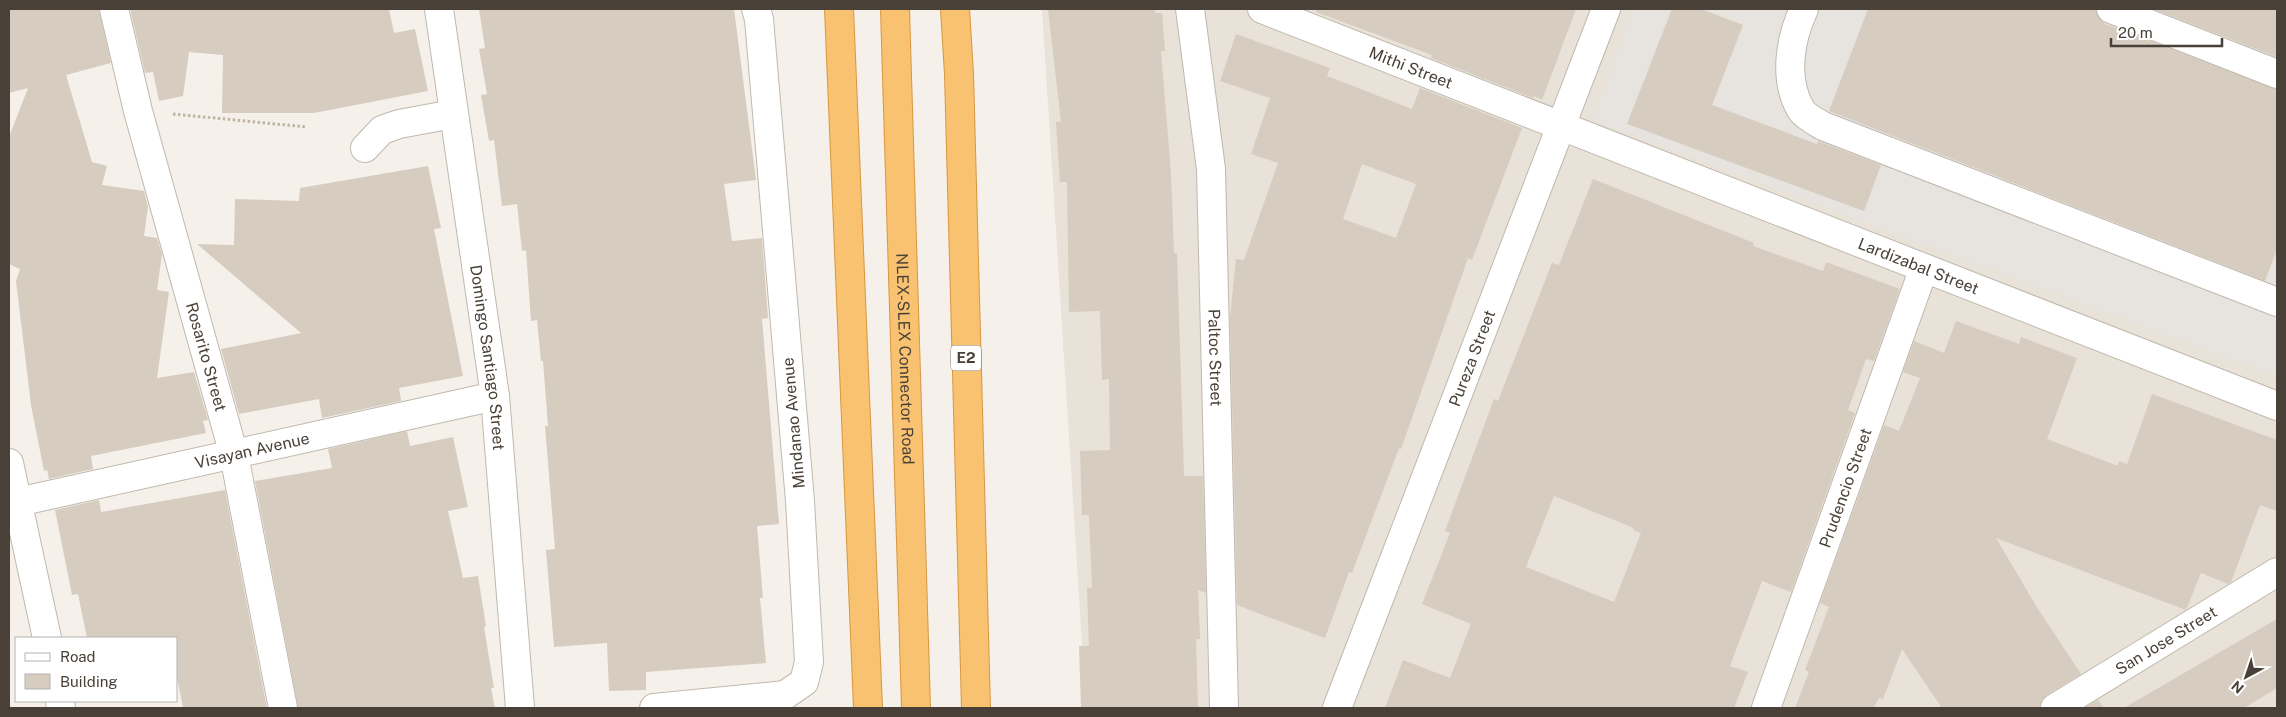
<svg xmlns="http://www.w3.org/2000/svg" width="2286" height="717" font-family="'Public Sans',sans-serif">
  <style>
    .residential { fill: #e8e2d9 }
    .industrial { fill: #e7e3df }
    .building { fill: #d6ccc0; fill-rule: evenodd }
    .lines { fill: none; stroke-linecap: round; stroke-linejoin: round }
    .minor-casing { stroke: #c0b8ad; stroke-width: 30 }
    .highway-casing { stroke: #d99640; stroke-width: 30 }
    .path { stroke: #c1b39f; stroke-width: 3; stroke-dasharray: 2.5 2.5; stroke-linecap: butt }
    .minor { stroke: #fff; stroke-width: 28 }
    .highway { stroke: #f9c271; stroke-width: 28 }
    .labels { text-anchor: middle; stroke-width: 5; stroke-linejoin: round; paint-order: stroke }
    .shield { fill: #fff; stroke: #807a74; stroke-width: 1 }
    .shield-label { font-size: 15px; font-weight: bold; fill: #494138 }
    .street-label { font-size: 16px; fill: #494138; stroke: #fff }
  </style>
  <rect width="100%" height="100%" fill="#f5f1ea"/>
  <path class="residential" d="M1042 9H2277V708H1086Z"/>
  <path class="industrial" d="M1635 9H2277V376L1593 120Z"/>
  <path class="building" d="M9 9H99L111 63 66 75 92 162 107 166 102 185 144 191 148 207 144 236 157 238 162 254 157 290 169 292 157 378 194 372 208 420 203 421 206 433 91 456 93 469 49 479 47 470 44 471 31 405 16 281 20 269 9 264V137L28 88 9 93Z
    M130 9H389L394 33 415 29 428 91 314 113H222L223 55 189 52 183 96 159 101 153 72 145 73Z
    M479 9H734L756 180 724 184 732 241 762 238 768 318 762 319 779 524 757 526 763 598H760L766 663 646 672V690L609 691 607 643 554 647 546 550 555 549 545 426H548L543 361H541L537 320 531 321 526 250 522 251 517 204 502 206 494 140 489 141 481 95 487 94 479 49 485 48Z
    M1048 9H1154L1155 13H1162L1165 51H1161L1171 174 1174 253H1177L1184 476H1203L1206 593 1198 590 1200 639H1196L1198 708H1081L1079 646H1089L1087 588H1092L1089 515H1082L1080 451 1110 450 1109 379 1102 380 1100 311 1069 312 1067 182H1060L1056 122H1061Z
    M1317 9H1576L1542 100 1534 96 1533 98 1431 58 1432 55 1316 12Z
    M1672 9H1701L1743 25 1712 105 1817 144 1818 141 1881 165 1864 211 1627 124Z
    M1868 9H2096L2099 18 2105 24 2277 89V249L2265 281 1829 111Z
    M2153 9H2277V57Z
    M1236 34 1330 68 1327 76 1412 109 1420 88 1522 128 1472 260 1468 258 1401 449 1399 448 1352 573 1349 572 1325 638 1237 605 1230 318 1236 259 1244 260 1278 163 1251 154 1270 98 1220 81ZM1362 164 1416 184 1396 238 1343 219Z
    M428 166 441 228 434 229 463 376 399 388 401 401 322 418 319 399 239 414 221 349 301 333 197 244 234 245 235 199 299 201 300 188Z
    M1593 179 1754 243 1753 246 1823 271 1826 262 1900 289 1874 361 1866 359 1848 410 1855 413 1791 592 1762 581 1730 666 1748 672 1734 708H1385L1403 660 1450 678 1471 624 1422 604 1450 533 1445 531 1494 399 1498 401 1552 263 1559 265ZM1554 496 1634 528 1633 530 1641 533 1614 602 1526 567Z
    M1956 321 2019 344 2021 337 2077 358 2047 439 2118 466 2119 461 2127 464 2152 394 2277 440V511L2260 505 2231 582 2228 584 2201 573 2186 610 1996 538 2038 609 2081 674 2047 695 2042 700 2039 708H1942L1902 649 1883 699 1879 698 1874 708H1795L1809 672 1805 670 1829 607 1820 603 1884 425 1899 431 1920 378 1903 372 1914 341 1944 353Z
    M407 431 410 446 453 437 468 507 448 511 463 578 478 576 486 626 484 627 494 688H491L495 708H298L255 481 332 468 328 449Z
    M225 490 267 708H183L176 672V638H87L78 594 72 595 55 510 99 500 101 512Z
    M2277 619V688L2244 708H2124Z
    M2098 700 2104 708H2084Z"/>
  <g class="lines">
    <g class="minor-casing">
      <g id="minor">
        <path id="s1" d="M114 9 138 111 234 455 283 708"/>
        <path id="s2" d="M439 9 495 396 520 708"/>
        <path id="s3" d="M1190 9 1211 169 1224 708"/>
        <path id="s4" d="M1262 9 2277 406"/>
        <path d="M1804 9C1790 39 1783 79 1801 110 1805 116 1816 122 1823 126L2277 302"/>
        <path d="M2111 9 2277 74"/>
        <path d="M365 148 382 130 399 124 453 114"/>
        <path d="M9 463 47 638"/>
        <path id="s5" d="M9 504 495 396"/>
        <path d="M60 701 61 708"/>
        <path d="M654 708 785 695 804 682 809 662 800 501 759 19 756 9"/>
        <path id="s6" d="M1337 708 1606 9"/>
        <path id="s7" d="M1766 708 1924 268"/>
        <path id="s8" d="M2055 708 2277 572"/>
      </g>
    </g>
    <g class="highway-casing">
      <g id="highway">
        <path d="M839 9 868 708"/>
        <path id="s9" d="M895 9 916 708"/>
        <path d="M955 9 959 74 976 708"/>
      </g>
    </g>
    <path class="path" d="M173 114 307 127"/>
    <use href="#minor" class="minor"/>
    <use href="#highway" class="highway"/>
  </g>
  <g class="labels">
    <rect class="shield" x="951" y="345.5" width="30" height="25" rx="4"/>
    <g class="shield-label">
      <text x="966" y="363">E2</text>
    </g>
    <g class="street-label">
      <text dy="6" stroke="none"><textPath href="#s4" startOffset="160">Mithi Street</textPath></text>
      <text dy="6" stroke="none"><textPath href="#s4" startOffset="705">Lardizabal Street</textPath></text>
      <text dy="6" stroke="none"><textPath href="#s1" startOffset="360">Rosarito Street</textPath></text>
      <text dy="6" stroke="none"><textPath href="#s2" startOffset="352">Domingo Santiago Street</textPath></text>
      <text dy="6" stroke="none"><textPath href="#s9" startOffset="350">NLEX-SLEX Connector Road</textPath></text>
      <text dy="6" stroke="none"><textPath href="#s3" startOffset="350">Paltoc Street</textPath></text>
      <text dy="6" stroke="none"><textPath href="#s6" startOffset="375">Pureza Street</textPath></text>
      <text transform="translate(793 423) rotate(-95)" y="6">Mindanao Avenue</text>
      <text dy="6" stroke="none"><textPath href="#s5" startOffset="249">Visayan Avenue</textPath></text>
      <text dy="6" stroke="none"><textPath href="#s7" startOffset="234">Prudencio Street</textPath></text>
      <text dy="6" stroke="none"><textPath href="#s8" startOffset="130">San Jose Street</textPath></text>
    </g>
  </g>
  <rect width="2286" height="717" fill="none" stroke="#494138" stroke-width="20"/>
  <rect x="15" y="637" width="162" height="65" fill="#ffffff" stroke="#b6b3af"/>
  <rect x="25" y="653" width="25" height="8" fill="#ffffff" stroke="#b6b3af"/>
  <text x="60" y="662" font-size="15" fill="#494138">Road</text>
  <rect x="25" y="674" width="25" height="15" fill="#d6ccc0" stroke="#b6b3af"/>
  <text x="60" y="687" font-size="15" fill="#494138">Building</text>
  <g transform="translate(2246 677) rotate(220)" stroke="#ffffff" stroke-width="4" paint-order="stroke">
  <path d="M0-4L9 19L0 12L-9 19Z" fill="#494138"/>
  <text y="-8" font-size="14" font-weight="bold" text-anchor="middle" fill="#494138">N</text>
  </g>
  <path d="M2111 38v8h111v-8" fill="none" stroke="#494138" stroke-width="2.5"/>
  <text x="2118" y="38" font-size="15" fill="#494138" stroke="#ffffff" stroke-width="4" paint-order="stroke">20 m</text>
</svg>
